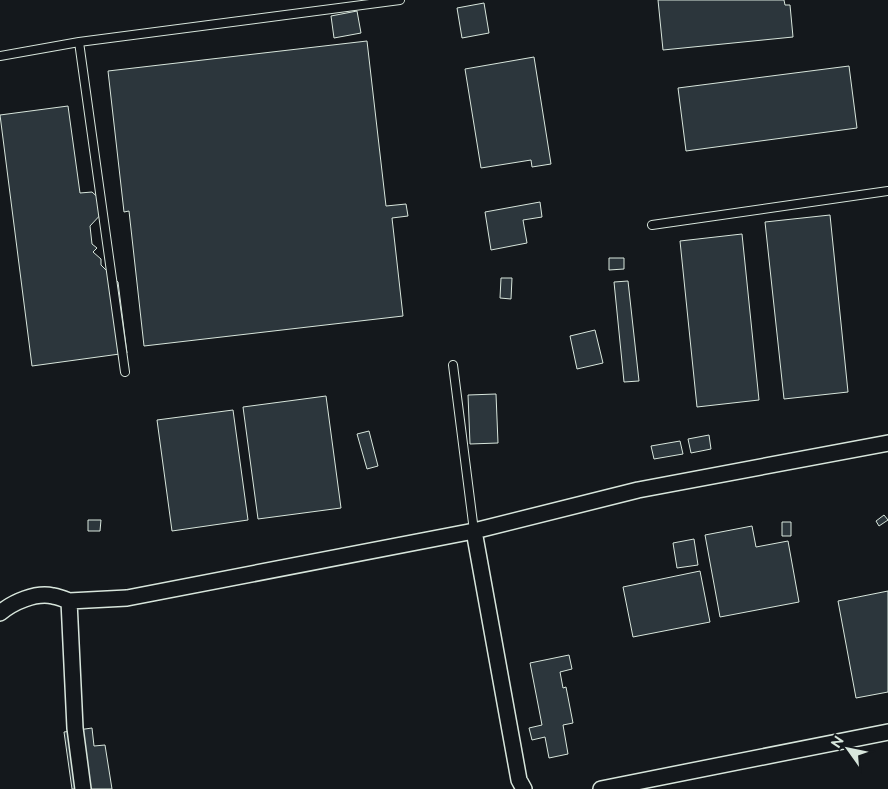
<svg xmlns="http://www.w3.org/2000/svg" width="888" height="789" font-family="Raleway,sans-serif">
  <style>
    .building { fill: #2c363c; stroke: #d8e6dc }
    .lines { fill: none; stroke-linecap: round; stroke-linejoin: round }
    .service-casing { stroke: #d8e6dc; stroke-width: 10 }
    .minor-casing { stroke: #d8e6dc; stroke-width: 18 }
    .service { stroke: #14181c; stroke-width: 8 }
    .minor { stroke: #14181c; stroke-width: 15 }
  </style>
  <rect width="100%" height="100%" fill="#14181c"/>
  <path class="building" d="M658 0H784L785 5H790L793 37 663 50Z
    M484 3 489 33 462 38 457 8Z
    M357 11 361 33 334 38 331 16Z
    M367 41 386 206 406 204 408 216 392 218 403 316 144 346 129 211 124 212 108 71Z
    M534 57 551 164 532 167 531 160 481 168 465 69Z
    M849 66 857 128 686 151 678 88Z
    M68 106 80 193 92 192 102 201 104 211 90 226 92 244 97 248 93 252 101 259V265L118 282 127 353 32 366 0 115Z
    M540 202 542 217 523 220 527 243 491 250 485 212Z
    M830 215 848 392 784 399 765 222Z
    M742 234 759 400 697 407 680 241Z
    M609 258H624V269L609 270Z
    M501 278H512L511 299 500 298Z
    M628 281 639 381 624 382 614 282Z
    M595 330 603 363 577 369 570 336Z
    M496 394 498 443 470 444 468 395Z
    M326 396 341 508 258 519 243 407Z
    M233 410 248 520 172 531 157 420Z
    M369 431 378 466 367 469 357 434Z
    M709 435 711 449 691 453 688 439Z
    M680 441 683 454 654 459 651 446Z
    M884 515 888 520 879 526 876 521Z
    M88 520H101L100 531H88Z
    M782 522H791V536H782Z
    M752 526 756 547 788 541 799 602 720 617 705 535Z
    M694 539 698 565 677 568 673 543Z
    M700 571 710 622 633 637 623 587Z
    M888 591V692L856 698 838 601Z
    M569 655 572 669 560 672 563 688 566 687 573 723 563 725 568 754 549 758 545 737 532 740 529 728 542 725 530 663Z
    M92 728 94 746 105 745 112 789H72L64 732Z"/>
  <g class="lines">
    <g class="service-casing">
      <path id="service" d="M79 42 125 372
        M0 56 79 42 400 0
        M652 225 888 191
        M453 365 474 531"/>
    </g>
    <g class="minor-casing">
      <path id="minor" d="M474 531 519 780 524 789
        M0 613C13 602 36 592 53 596 59 597 64 599 69 601
        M83 789 75 728 69 601 127 598 474 531 638 490 888 443
        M601 789 888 732"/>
    </g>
    <use href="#service" class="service"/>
    <use href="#minor" class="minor"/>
  </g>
  <g transform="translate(848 749) rotate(303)" stroke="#14181c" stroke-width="4" paint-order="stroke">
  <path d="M0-4L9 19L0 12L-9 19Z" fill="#d8e6dc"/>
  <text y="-8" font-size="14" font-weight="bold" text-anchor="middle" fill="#d8e6dc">N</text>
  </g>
</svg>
